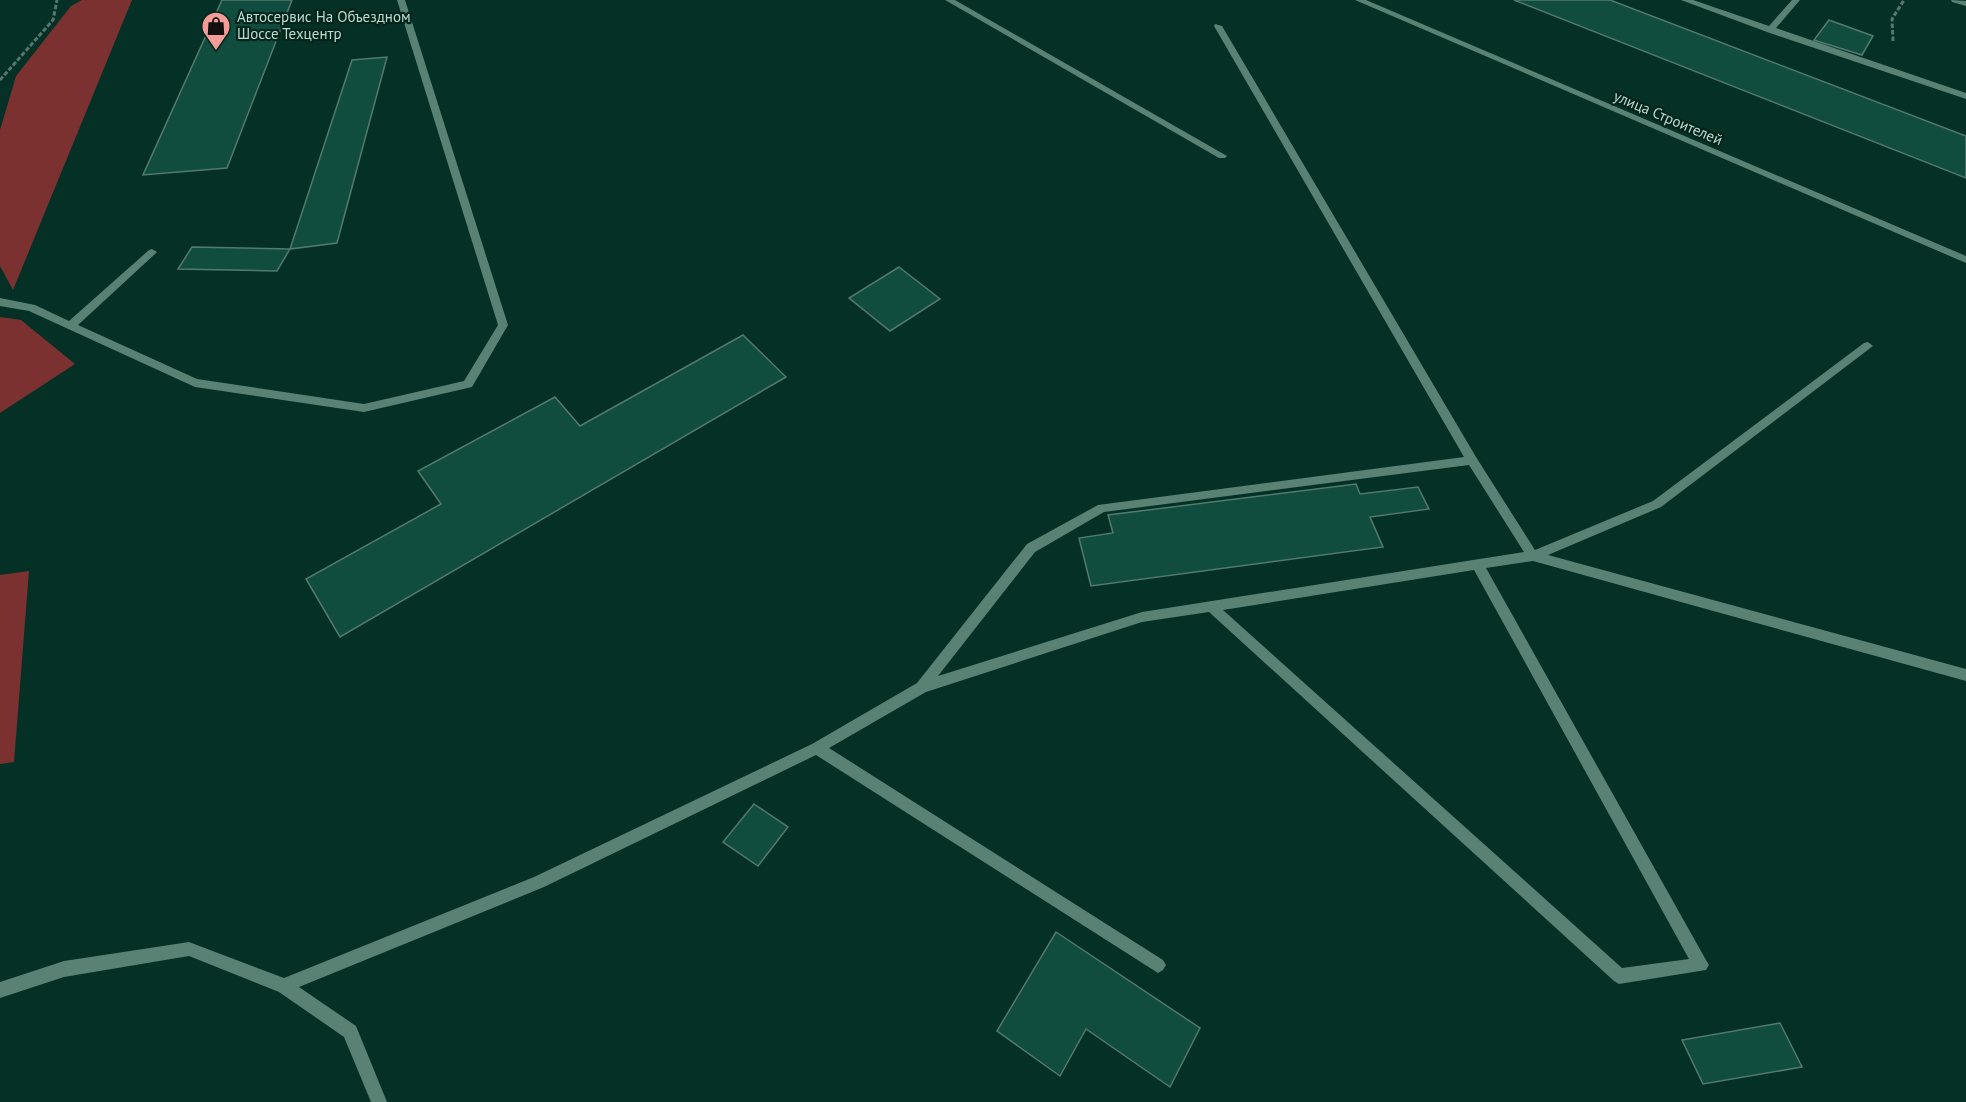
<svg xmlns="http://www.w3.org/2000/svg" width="1966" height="1102" font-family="'PT Sans',sans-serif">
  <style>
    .green { fill: #7a3130 }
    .building { fill: #114d3e; stroke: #527a6d; stroke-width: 1.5 }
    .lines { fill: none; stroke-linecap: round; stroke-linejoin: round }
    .path { stroke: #55776d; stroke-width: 3; stroke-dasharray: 4.5 2; stroke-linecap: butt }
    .lane { fill: #598174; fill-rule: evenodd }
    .street { fill: #598174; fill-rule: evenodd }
    .labels { text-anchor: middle; stroke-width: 4.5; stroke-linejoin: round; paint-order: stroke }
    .far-poi-label { font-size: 15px; fill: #c3d8d0; stroke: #00261c; text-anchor: start }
    .far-street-label { font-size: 15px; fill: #c3d8d0; stroke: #00261c }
  </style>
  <rect width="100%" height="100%" fill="#053025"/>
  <path class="green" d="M82 0H132L13 290 0 266V130L16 76 71 6Z
    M0 317 21 320 75 364 0 413Z
    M29 571 14 762 0 764V575Z"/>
  <path class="building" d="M222 0H292L227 168 143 175Z
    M1514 0H1610L1966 136V178Z
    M1829 20 1873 36 1862 55 1814 40Z
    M387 57 337 243 290 249 352 60Z
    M192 247 290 249 277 271 178 269Z
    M899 267 940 299 890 331 849 298Z
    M743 335 786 377 340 637 306 579 441 504 418 471 555 397 580 426Z
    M1356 484 1360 494 1418 487 1429 509 1370 517 1383 547 1091 586 1079 538 1113 533 1108 515Z
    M754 804 788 827 758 866 723 842Z
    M1056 932 1200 1028 1170 1087 1086 1029 1060 1076 997 1031Z
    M1780 1023 1802 1067 1703 1084 1682 1040Z"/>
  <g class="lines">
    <path class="path" d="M1893 41 1892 19 1904 0
      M0 80 53 20 57 0"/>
    <path class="lane" d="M397 0H405L508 325 472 387 364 412 195 387 29 311 0 306V298L35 305 69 321 149 250 152 249 157 252 155 254 78 325 197 379 364 404 464 381 498 325Z
      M945 0H955L1227 156 1225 158H1219Z
      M1681 0H1693L1769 26 1792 0H1800L1776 28 1966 93V99L1767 32Z
      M1951 0 1966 1V6L1952 2Z
      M1215 24 1222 26 1476 457 1535 550 1653 501 1864 343 1868 342 1873 346 1661 507 1548 555 1966 669V681L1533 561 1486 568 1706 960 1709 965 1706 970 1619 984 1614 981 1209 612 1142 622 926 692 829 748 1163 960 1166 965 1163 970 1158 973 816 755 544 887 299 987 356 1026 387 1102H371L344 1037 279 992 189 956 64 977 0 998V982L64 961 189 942 284 978 534 877 812 744 917 683 1027 544 1098 505 1464 457 1214 26ZM1469 465 1524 552 1142 612 938 676 1035 552 1104 512ZM1474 570 1689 959 1622 968 1223 610Z"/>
    <path class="street" d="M1355 0H1366L1966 256V263Z"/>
  </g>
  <defs>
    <g id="shop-pin" transform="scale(1.5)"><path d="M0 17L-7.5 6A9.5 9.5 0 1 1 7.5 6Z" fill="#f59c96" stroke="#00261c"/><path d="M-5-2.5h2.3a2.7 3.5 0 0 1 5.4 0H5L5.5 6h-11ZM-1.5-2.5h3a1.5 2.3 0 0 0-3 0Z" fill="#111"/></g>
  </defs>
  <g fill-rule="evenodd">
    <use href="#shop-pin" x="216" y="26"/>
  </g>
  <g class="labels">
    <g class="far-poi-label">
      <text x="237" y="22">Автосервис На Объездном<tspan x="237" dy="17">Шоссе Техцентр</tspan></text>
    </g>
    <g class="far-street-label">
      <text transform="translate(1668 118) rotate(23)" y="5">улица Строителей</text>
    </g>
  </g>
</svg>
